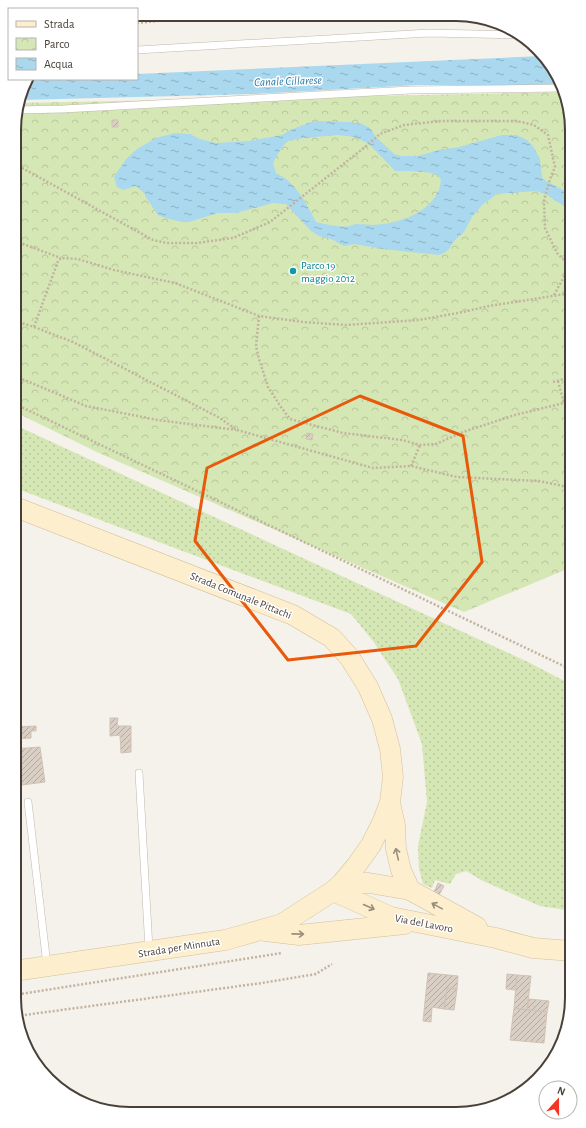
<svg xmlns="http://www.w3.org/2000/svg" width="586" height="1128" font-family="'Alegreya Sans',sans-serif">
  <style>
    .grass { fill: url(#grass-dots) }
    .park { fill: url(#park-crowns) }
    .water { fill: url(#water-ripples); fill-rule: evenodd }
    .building { fill: url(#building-hatch); stroke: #d1c3b4 }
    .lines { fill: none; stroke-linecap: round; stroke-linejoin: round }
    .lane-casing { stroke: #c0b8ad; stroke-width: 8 }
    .secondary-casing { stroke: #d3c09c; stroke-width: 21 }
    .path { stroke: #c2b39f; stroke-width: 2.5; stroke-dasharray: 2 2; stroke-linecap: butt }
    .lane { stroke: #fff; stroke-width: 7 }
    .secondary { stroke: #fdeecd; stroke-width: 20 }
    .oneway { stroke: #9a8f7c }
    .marked { fill: none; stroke: #e8590c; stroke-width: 3; stroke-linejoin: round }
    .culture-dot { fill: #0f9aa8; stroke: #fff; stroke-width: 1.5 }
    .labels { text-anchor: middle; stroke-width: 3; stroke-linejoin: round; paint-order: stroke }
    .culture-label { font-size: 11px; fill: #0d838f; stroke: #fff; text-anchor: start }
    .street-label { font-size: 11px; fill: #494139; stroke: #fff }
    .water-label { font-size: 12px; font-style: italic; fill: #307ba3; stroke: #fff }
    .rim { fill: none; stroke: #494139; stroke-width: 2 }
  </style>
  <defs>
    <pattern id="grass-dots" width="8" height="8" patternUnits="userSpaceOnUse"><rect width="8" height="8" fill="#d5e7b5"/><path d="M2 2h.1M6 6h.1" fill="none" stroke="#b8c79c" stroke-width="1.8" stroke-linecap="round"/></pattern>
    <pattern id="park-crowns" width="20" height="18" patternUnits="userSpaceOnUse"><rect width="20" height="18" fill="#d5e7b5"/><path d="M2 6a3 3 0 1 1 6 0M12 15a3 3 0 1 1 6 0" fill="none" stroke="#b8c79c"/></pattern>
    <pattern id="water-ripples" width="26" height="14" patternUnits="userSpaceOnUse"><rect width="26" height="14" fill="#aad8ef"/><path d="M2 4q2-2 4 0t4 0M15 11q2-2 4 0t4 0" fill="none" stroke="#8cb1c3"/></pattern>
    <pattern id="building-hatch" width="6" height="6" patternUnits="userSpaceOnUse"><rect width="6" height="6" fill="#d9cfc4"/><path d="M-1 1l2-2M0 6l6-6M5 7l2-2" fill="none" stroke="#b2aaa0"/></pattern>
  </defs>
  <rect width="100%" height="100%" fill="#f5f1eb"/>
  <path class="grass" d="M15 425 528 662 572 685V708L571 709H572V911L540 906 483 881 466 871 456 874 450 884 435 880 432 888 423 884 419 869 418 846 427 802 422 744 398 679 373 641 351 614 15 488Z"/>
  <path class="park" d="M566 92 572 130V567L464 612 101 454 15 412V115L19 103Z"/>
  <path class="water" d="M541 56 561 85H418L253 94 20 100 26 79H137V74Z
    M319 121 350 122 362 124 370 128 376 137 394 154 401 156H418L439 150 459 147 502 135H517L527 140 533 146 540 159 542 178 548 182 565 191 572 189V211L545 194 536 191 497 194 482 205 472 217 464 232 455 240 449 249 444 253 439 255 383 249 354 244 344 246 331 239 319 236 311 231 286 204 273 203 236 213H218L189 222H183L165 218 158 215 145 196V194L136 186 123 190 117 187 114 177 126 159 137 149 156 138 175 133 190 134 200 139 216 143 249 141 282 135 290 130 311 122ZM338 135 355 137 369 144 395 171C402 171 433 171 437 175 439 176 440 179 441 180 440 184 440 189 438 192 426 215 398 223 374 225 368 225 362 224 356 224 354 224 352 225 350 226 341 228 325 224 316 222 306 203 297 183 276 173L273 163C277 156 281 147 287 142 293 138 328 136 338 135Z"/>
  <path class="building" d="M112 120H118V127H112Z
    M307 433 313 434 312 440 306 439Z
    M110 718H118L117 726H131V752L121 753 120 735 110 736Z
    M36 726V731H31V738L14 739V727Z
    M40 747 45 782 14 786V749Z
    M438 883 444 886 439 895 434 892Z
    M428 973 458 976 457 989 447 988 444 1009 432 1007 431 1022 423 1021Z
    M507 974 517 975 515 990 506 989Z
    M517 975 531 976 527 1010 514 1008Z
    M447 988 457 989 454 1010 444 1009Z
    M529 999 549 1001 547 1012 527 1010Z
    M514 1008 547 1012 544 1043 510 1040Z"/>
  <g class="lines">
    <g class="lane-casing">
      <path id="lane" d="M137 50 429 33 516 35
        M16 110 63 109 410 90 562 88
        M139 773 149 949
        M28 802 47 965"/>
    </g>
    <g class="secondary-casing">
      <path id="secondary" d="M390 803 395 825 396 849 401 870 410 890
        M342 883H369L410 890 477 927
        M333 891 391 917 496 938 533 948 572 951
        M265 931 299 935 405 924
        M14 971 225 940 282 924 333 891 342 883 356 866 371 845 383 821 390 802 393 777 390 749 382 719 368 687 350 658 332 638 293 615 15 507"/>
    </g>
    <path class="path" d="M137 23 219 15
      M15 164 153 240 167 243H197L233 238 270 222 365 147 380 134 404 125 441 121H517L534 125 548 135 555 167 550 179 544 200 545 228 557 253 565 261 572 262
      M15 241 61 258
      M554 295 565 275 572 269
      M259 316 256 346 259 359 268 387 281 407 290 419 343 433 402 440 420 445 436 444 463 432 515 415 572 401
      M15 321 34 327 58 261 61 258 78 259 114 270 175 283 259 316 303 322 346 325 419 320 463 312 489 306 572 293
      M34 327 73 342 218 417 237 430 373 468 411 466 457 477 539 481 563 486 572 485
      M15 376 86 406 158 420 236 430
      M558 381 564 403
      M553 382 564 379
      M15 404 572 670
      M411 466 420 445
      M14 995 282 953
      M17 1016 262 983 316 974 332 964"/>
    <use href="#lane" class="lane"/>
    <use href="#secondary" class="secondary"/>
  </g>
  <defs><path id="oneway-shaft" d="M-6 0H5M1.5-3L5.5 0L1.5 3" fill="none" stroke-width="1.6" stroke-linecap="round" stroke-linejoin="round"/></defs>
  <g class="oneway">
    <use href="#oneway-shaft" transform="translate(397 854) rotate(-103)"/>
    <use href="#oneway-shaft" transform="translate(437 906) rotate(-151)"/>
    <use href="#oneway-shaft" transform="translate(369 907) rotate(24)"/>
    <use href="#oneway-shaft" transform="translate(298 934) rotate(1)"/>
  </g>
  <path class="marked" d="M360 396 463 436 482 562 416 646 288 660 195 541 207 468Z"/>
  <circle class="culture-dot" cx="293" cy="271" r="4"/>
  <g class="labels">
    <g class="culture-label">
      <text x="301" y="269">Parco 19<tspan x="301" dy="13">maggio 2012</tspan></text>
    </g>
    <g class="street-label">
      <text transform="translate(241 595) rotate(22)" y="4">Strada Comunale Pittachi</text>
      <text transform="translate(424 923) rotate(11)" y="4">Via del Lavoro</text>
      <text transform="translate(179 947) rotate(-9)" y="4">Strada per Minnuta</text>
    </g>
    <g class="water-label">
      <text transform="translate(288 81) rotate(-2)" y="4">Canale Cillarese</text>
    </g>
  </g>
  <path d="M0 0H586V1128H0ZM130 21H456A109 109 0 0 1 565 130V998A109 109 0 0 1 456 1107H130A109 109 0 0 1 21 998V130A109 109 0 0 1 130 21Z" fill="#fff" fill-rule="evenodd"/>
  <path class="rim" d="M130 21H456A109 109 0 0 1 565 130V998A109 109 0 0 1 456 1107H130A109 109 0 0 1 21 998V130A109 109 0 0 1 130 21Z"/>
  <rect x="8" y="8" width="130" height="72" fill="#ffffff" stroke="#b6b3b0"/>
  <rect x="16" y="21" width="20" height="6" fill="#fdeecd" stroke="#b6b3b0"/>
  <text x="44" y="28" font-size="12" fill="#494139">Strada</text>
  <rect x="16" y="38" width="20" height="12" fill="url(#park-crowns)" stroke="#b6b3b0"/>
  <text x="44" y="48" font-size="12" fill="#494139">Parco</text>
  <rect x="16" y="58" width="20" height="12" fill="url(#water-ripples)" stroke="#b6b3b0"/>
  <text x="44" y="68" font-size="12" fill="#494139">Acqua</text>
  <g transform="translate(558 1100) rotate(21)"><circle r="19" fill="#ffffff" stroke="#b6b3b0"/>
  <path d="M0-3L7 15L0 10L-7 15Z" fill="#f33324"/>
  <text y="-6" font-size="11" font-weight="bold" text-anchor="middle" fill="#494139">N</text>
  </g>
</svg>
